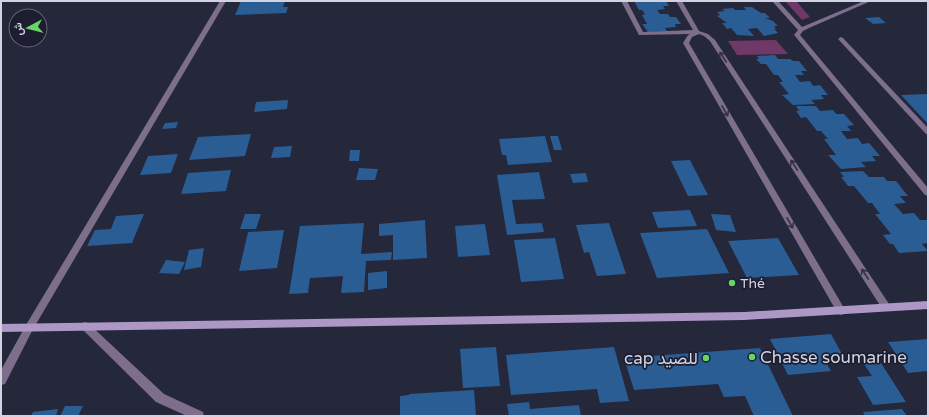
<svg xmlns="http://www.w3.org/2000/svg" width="929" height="417" font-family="'Varela Round',Vazirmatn,sans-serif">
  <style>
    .green { fill: #6f3866 }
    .building { fill: #2a5d94 }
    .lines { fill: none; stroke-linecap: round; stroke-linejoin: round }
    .service { fill: #7d6f8c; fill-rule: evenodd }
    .minor { fill: #7d6f8c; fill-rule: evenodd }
    .secondary { fill: #ad97c5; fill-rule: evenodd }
    .oneway { stroke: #343247 }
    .poi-dot { fill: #67d465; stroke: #1c1d30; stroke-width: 1.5 }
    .labels { text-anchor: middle; stroke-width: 3.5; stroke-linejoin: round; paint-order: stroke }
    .poi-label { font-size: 14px; fill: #d1d3e0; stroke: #1c1d30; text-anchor: start }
    .near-poi-label { font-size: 17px; fill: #d1d3e0; stroke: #1c1d30; text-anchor: start }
  </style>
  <rect width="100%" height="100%" fill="#25273a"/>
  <path class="green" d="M785 1H796L810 17 802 20Z
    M776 40 788 54 737 55 728 41Z"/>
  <path class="building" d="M241 1H285L283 7H288L286 13 235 15Z
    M634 1H666L669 6H663L665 9 657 10 660 14H668L670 17H676L681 24H675L676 27 665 28 667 31 648 32 642 24H647L642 15 645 14 642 10H639Z
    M744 7H752L761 13H765L770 18H765L773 21 778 26H774L776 29H774L778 33 764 36 757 28 748 29 754 36 737 35 731 28 727 29 722 23H727L717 16 720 15 717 12 725 11 722 9 733 8 735 10H746Z
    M879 17 886 23 873 24 865 18Z
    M775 55 778 59H790L793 61H799L807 71H801L804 75H795L800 82 810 81 813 86 820 85 828 95H821L824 99 811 100 815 104 793 105 782 95 789 94 779 82H783L778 75H774L766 64H761L756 59H759L757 56Z
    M928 94V124L901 95Z
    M288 100 287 109 254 112 256 102Z
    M796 106H816L820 111 833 110 836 114H844L854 125 847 126 851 131H841L847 139 858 138 862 144 869 143 880 156H872L876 161 861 162 866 167 841 169 828 155H836L824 139H828L821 131H817L806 117 801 118 796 111H799Z
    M178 122 176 128 162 129 165 123Z
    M251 134 245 156 189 160 198 137Z
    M545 136 552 162 508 165 506 155H502L499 139Z
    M550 136H558L562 150H554Z
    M292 146 290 157 271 158 274 147Z
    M350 150H360L359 161H349Z
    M178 154 171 173 140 175 148 156Z
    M690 160 708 195 688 196 671 161Z
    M359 168 378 169 375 180H356Z
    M231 170 226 191 181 194 188 173Z
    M863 171 869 177H884L887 181H896L908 196H900L906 203 894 204 903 214 914 213 920 220H928V243L922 244 928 251 899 253 893 244H890L883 235 891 234 875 214H880L872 203H868L854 186H848L841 177H844L840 172Z
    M539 172 545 199 512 200 516 224 542 223 544 232 507 235 497 175Z
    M586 173 588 182 573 183 570 174Z
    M690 210 697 226 658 228 652 212Z
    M144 214 132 243 87 246 95 230 111 229 116 216Z
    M245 214H261L256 229H240Z
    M711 214 730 215 736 232 716 230Z
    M425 220 427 258 393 260V235L379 236V224Z
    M364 223 361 254 392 252 391 260 366 261 364 292 341 293 343 276 310 278 308 293 289 294 300 226Z
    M609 223 626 274 597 276 589 252 584 253 576 225Z
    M485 224 490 255 458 257 455 226Z
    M707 229 729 273 657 278 640 233Z
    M284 230 277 268 239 271 248 232Z
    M555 238 564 279 521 282 514 240Z
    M778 238 799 275 747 278 728 241Z
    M204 248 201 267 184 270 189 250Z
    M166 260 185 262 179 274 159 273Z
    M387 271V288L368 290V273Z
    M831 334 842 354 822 356 831 371 788 375 770 339Z
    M928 339V371L908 373 888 342Z
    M496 347 500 386 463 388 460 349Z
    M614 347 629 401 600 403 597 389 511 395 506 355Z
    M760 348 793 416H754L745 396 724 397 718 384 634 390 624 358Z
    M881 363 888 374 906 402 873 405 857 377 872 376 864 364Z
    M474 390 476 416H400V396L409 395V394Z
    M529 402 531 416H509L507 404Z
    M579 405 581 416H531L530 409Z
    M65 406H83L78 416H60Z
    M58 409 56 416H31L33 412Z
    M902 409 907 416H865L863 412Z"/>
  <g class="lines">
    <path class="service" d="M841 37 843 38 928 128V134H926L839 40 838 39Z"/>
    <path class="minor" d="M220 1H226L32 331 5 384 1 385V370L26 325Z
      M621 1H627L643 32 693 30 676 1H682L699 31 708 34 715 40 889 304 891 307 889 310 886 311 883 310 710 41 704 36 699 34 692 37 689 43 844 308 846 311 844 314 841 315 838 314 683 43 688 35 690 34 639 35Z
      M772 1H778L802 27 864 1H871L809 28 803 31 800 35 928 188V196L925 195 795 36 794 35 798 30Z
      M85 322 88 323 164 394 203 412 204 416H187L156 402 82 329 80 326 82 323Z"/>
    <path class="secondary" d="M928 301V309L744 320 1 332V324L744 312Z"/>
  </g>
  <defs><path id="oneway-shaft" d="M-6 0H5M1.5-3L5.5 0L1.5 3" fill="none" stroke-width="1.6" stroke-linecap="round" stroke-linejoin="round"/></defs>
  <g class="oneway">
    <use href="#oneway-shaft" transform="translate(723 57) rotate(-123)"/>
    <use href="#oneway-shaft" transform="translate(725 111) rotate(60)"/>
    <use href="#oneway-shaft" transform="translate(794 165) rotate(-123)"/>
    <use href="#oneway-shaft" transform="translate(790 223) rotate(60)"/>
    <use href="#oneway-shaft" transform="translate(865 274) rotate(-123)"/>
  </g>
  <g class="poi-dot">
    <circle cx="732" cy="283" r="4"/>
    <circle cx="752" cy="357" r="4"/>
    <circle cx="706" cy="358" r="4"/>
  </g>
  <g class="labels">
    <g class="poi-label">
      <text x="740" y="288">Thé</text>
    </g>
    <g class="near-poi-label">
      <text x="760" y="363">Chasse soumarine</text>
      <text x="698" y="364" text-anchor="end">cap للصيد</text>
    </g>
  </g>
  <rect width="929" height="417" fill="none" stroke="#d1d3e0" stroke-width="4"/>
  <g transform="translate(28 28) rotate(263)"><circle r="19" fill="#1c1d30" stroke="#646676"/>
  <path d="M0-3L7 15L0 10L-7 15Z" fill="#67d465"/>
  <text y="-6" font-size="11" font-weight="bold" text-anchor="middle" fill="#d1d3e0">ش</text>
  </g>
</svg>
